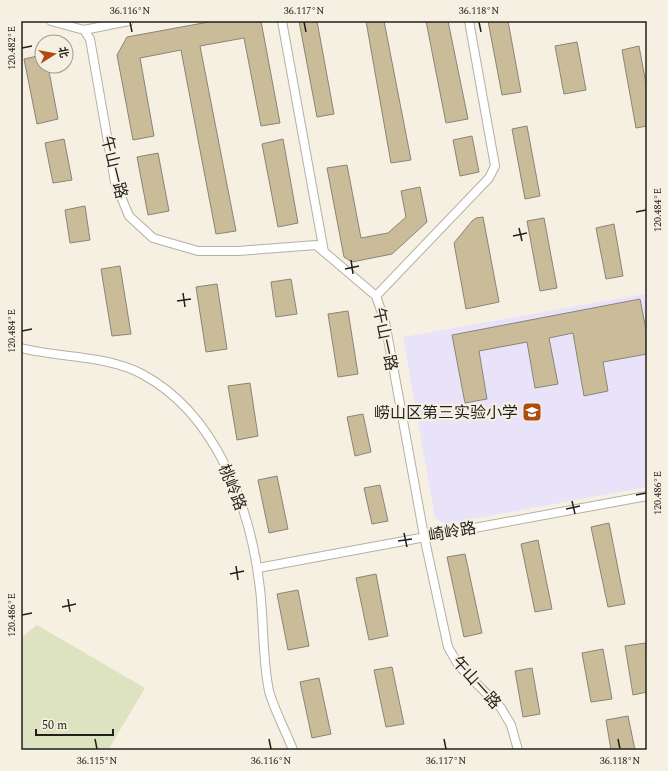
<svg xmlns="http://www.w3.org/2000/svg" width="668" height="771" font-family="Spectral,'Noto Sans SC',serif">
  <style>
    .education { fill: #e8e3f9 }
    .green { fill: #dde3c1 }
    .building { fill: #cbbc99; stroke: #8a8478 }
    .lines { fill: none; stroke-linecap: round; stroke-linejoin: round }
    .street-casing { stroke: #b6b0a2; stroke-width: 10 }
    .street { stroke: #fff; stroke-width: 8 }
    .ticks { fill: none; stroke: #211f1a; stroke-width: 1.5 }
    .labels { text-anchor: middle; stroke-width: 4; stroke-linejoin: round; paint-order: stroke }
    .street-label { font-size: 16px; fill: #211f1a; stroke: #f6f0e2 }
    .poi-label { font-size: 16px; fill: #211f1a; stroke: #f6f0e2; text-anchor: end }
    .neatline { fill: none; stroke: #211f1a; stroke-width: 1.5 }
    .ticks-label { font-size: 10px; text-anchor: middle; fill: #211f1a }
  </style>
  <rect width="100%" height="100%" fill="#f6f0e2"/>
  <path class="education" d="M645 294 647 295V487L445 524 435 518 403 337Z"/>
  <path class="green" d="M37 625 145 688 108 750H21V638Z"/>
  <path class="building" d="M214 21H261L280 123 261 126 244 38 200 46 236 231 216 234 181 50 140 58 154 136 133 140 117 55 127 37Z
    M299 21H317L334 114 317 117Z
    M366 21H384L411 160 391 163Z
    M426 21H448L468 119 446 123Z
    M488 21H508L521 92 502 95Z
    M577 42 586 90 564 94 555 46Z
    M639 46 647 89V126L636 128 622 50Z
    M42 55V66H48L58 119 37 124 24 59Z
    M527 126 540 196 525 199 512 129Z
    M472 136 479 172 460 176 453 140Z
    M64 139 72 180 53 183 45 143Z
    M283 139 298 223 278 227 262 144Z
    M158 153 169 211 148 215 137 157Z
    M347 165 361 238 388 233 406 217 401 191 420 187 427 222 392 254 352 262 344 257 327 168Z
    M85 206 90 240 70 243 65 210Z
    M483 217 499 302 466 309 454 243 472 221 476 218Z
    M544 218 557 288 540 291 527 221Z
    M614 224 623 276 606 279 596 228Z
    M120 266 131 334 112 336 101 269Z
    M291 279 297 314 276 317 271 282Z
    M217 284 227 349 206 352 196 287Z
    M640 299 647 335V354L603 362 608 391 584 396 573 333 549 338 558 384 535 388 527 342 479 351 487 399 465 403 452 335Z
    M348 311 358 374 338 377 328 314Z
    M250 383 258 436 237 440 228 386Z
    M363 414 371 452 355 456 347 417Z
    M277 476 288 529 269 533 258 480Z
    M380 485 388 521 372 524 364 488Z
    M609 523 625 604 608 607 591 527Z
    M538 540 552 609 535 612 521 544Z
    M465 554 482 633 464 637 447 557Z
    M376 574 388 636 369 640 356 578Z
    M298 590 309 646 288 650 277 594Z
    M646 643 647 692 633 695 625 646Z
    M603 649 612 699 591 702 582 653Z
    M392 667 404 724 386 727 374 670Z
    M532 668 540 714 523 717 515 671Z
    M319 678 331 734 312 738 300 682Z
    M628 716 635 750H611L606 720Z"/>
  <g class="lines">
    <g class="street-casing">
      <path id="street" d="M51 21 84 30 129 21
        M282 21 324 252
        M84 30 90 39 115 182 129 216 153 238 198 251H238L316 245 376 296 385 322 424 536 448 647 459 666 501 708 511 725 518 750
        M376 296 489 178 495 166 469 21
        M21 348C59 358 107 355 142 374 217 414 251 509 260 589 264 623 262 656 269 691 273 707 287 734 293 750
        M258 568 647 496"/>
    </g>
    <use href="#street" class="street"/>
  </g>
  <path class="ticks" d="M130 22 132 32M304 22 306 32M479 22 481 32M22 48 32 46M636 212 646 210M519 228 522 241M513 236 527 233M351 260 353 274M345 269 359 266M183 293 185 307M177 301 191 299M22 331 32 329M636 495 646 493M572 501 575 514M566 509 580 506M404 533 407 547M398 541 412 539M236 566 238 580M230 574 244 571M68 599 70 612M62 607 76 604M22 615 32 613M95 739 97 749M269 739 271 749M444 739 446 749M618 739 620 749"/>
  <defs>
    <g id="school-square" transform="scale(1)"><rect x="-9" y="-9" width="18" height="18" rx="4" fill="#ae4c0f" stroke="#f6f0e2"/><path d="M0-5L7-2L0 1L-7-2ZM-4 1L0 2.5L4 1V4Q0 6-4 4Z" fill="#fff"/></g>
  </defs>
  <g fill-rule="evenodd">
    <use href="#school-square" x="532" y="412"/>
  </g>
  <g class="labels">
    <g class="street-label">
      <text transform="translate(115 167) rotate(76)" y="6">午山一路</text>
      <text transform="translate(386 339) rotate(78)" y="6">午山一路</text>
      <text transform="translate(233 487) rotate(68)" y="6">桃岭路</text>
      <text transform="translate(452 531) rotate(-10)" y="6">崎岭路</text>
      <text transform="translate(477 682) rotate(48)" y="6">午山一路</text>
    </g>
    <g class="poi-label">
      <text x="518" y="418">崂山区第三实验小学</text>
    </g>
  </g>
  <rect width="668" height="771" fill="none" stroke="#f6f0e2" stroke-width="44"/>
  <g transform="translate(54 54) rotate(79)"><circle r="19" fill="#f6f0e2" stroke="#a19c92"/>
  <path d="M0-3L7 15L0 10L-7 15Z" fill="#ae4c0f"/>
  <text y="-6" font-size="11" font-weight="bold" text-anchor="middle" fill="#211f1a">北</text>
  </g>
  <path d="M36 729v6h77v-6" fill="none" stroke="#211f1a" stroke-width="2"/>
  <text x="42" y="729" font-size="12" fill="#211f1a" stroke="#f6f0e2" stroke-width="3" paint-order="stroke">50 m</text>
  <rect x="22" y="22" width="624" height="727" class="neatline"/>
  <g class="ticks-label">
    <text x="130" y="14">36.116°N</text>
    <text x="304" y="14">36.117°N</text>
    <text x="479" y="14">36.118°N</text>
    <text transform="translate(11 48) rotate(-90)" y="4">120.482°E</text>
    <text transform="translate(657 210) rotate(-90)" y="4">120.484°E</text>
    <text transform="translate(11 331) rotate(-90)" y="4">120.484°E</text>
    <text transform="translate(657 493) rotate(-90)" y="4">120.486°E</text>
    <text transform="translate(11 615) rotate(-90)" y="4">120.486°E</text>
    <text x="97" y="764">36.115°N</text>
    <text x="271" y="764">36.116°N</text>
    <text x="446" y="764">36.117°N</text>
    <text x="620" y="764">36.118°N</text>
  </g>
</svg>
